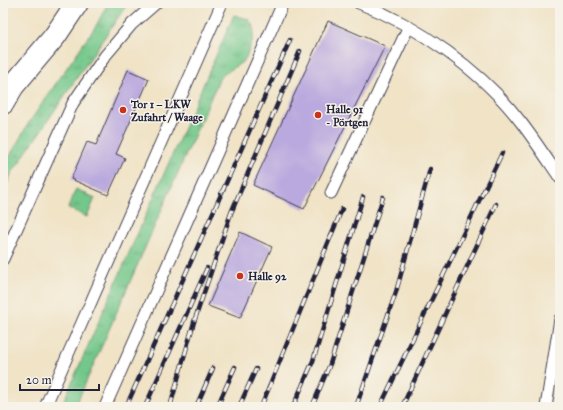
<svg xmlns="http://www.w3.org/2000/svg" width="563" height="410" font-family="'IM FELL Great Primer',serif">
  <style>
    .grass { fill: url(#grass-tufts); stroke: #4a7462 }
    .building { fill: #baa9de }
    .lines { fill: none; stroke-linecap: round; stroke-linejoin: round }
    .service-casing { stroke: #413f50; stroke-width: 13 }
    .minor-casing { stroke: #413f50; stroke-width: 24 }
    .service { stroke: #fff; stroke-width: 11 }
    .minor { stroke: #fff; stroke-width: 22 }
    .rail-casing { stroke: #22223b; stroke-width: 4.5 }
    .rail { stroke: #f7f3e8; stroke-width: 3; stroke-dasharray: 9; stroke-linecap: butt }
    .poi-dot { fill: #c8321e; stroke: #f7f3e8; stroke-width: 1.5 }
    .labels { text-anchor: middle; stroke-width: 3; stroke-linejoin: round; paint-order: stroke }
    .poi-label { font-size: 11px; font-weight: bold; fill: #22223b; stroke: #f7f3e8; text-anchor: start }
  </style>
  <defs>
    <pattern id="grass-tufts" width="24" height="20" patternUnits="userSpaceOnUse"><rect width="24" height="20" fill="#73c78a"/><path d="M3 7l-1-3M5 7V3M7 7l1-3M15 17l-1-3M17 17v-4M19 17l1-3" fill="none" stroke="#5ea172"/></pattern>
  </defs>
  <rect width="100%" height="100%" fill="#f7f3e8"/>
  <filter id="ink" filterUnits="userSpaceOnUse"><feTurbulence type="fractalNoise" baseFrequency=".025" numOctaves="2"/><feDisplacementMap in="SourceGraphic" scale="8" xChannelSelector="R" yChannelSelector="G"/><feConvolveMatrix kernelMatrix="1 2 1 2 8 2 1 2 1" color-interpolation-filters="sRGB"/></filter>
  <filter id="wash" filterUnits="userSpaceOnUse"><feTurbulence type="fractalNoise" baseFrequency=".012" numOctaves="4" result="noise"/><feDisplacementMap in="SourceGraphic" scale="16" xChannelSelector="R" yChannelSelector="G"/><feGaussianBlur stdDeviation="0.9" result="paint"/><feColorMatrix in="noise" values="0 0 0 0 0 0 0 0 0 0 0 0 0 0 0 0 0 1.4 0 .05"/><feComposite in="paint" operator="in"/></filter>
  <g filter="url(#wash)">
    <rect width="100%" height="100%" fill="#f0e3c6"/>
    <path class="grass" d="M108 3H128L12 173 3 192V168L28 124 97 24Z
      M234 15 248 19 254 27 253 39 245 60 220 77 75 407H61Z
      M76 189 95 198 87 217 68 208Z"/>
    <g id="blocks">
      <path class="building" d="M328 21 385 46 304 209 253 185Z
        M128 70 149 79 116 154 125 158 108 195 71 179 87 142 96 145Z
        M240 232 272 247 240 318 208 306Z"/>
    </g>
  </g>
  <g filter="url(#ink)">
    <use href="#blocks" fill-opacity="0" stroke="#413f50" stroke-width="1"/>
    <g class="lines">
      <g class="service-casing">
        <path id="service" d="M359 3C417 25 482 71 520 121 534 139 547 159 560 178
          M331 193 408 28
          M3 259 73 103 105 56 132 24 156 3
          M45 407 222 3
          M105 407 283 3
          M546 407 560 319"/>
      </g>
      <g class="minor-casing">
        <path id="minor" d="M3 103 13 86 55 36 77 3"/>
      </g>
      <use href="#service" class="service"/>
      <use href="#minor" class="minor"/>
      <g class="rail-casing">
        <path id="rail" d="M126 407 290 40
          M145 407 207 268
          M170 407 194 322 231 213 300 51
          M196 407 213 368
          M217 407 235 367
          M239 407 256 369
          M261 407 342 209
          M293 407 313 361 363 197
          M312 407 330 364 383 197
          M356 407 396 292 430 169
          M380 407 502 153
          M402 407 496 204"/>
      </g>
      <use href="#rail" class="rail"/>
    </g>
  </g>
  <g class="poi-dot">
    <circle cx="123" cy="110" r="4"/>
    <circle cx="318" cy="115" r="4"/>
    <circle cx="240" cy="276" r="4"/>
  </g>
  <g class="labels">
    <g class="poi-label">
      <text x="131" y="108">Tor 1 – LKW<tspan x="131" dy="13">Zufahrt / Waage</tspan></text>
      <text x="326" y="113">Halle 91<tspan x="326" dy="13">- Pörtgen</tspan></text>
      <text x="248" y="280">Halle 92</text>
    </g>
  </g>
  <rect width="563" height="410" fill="none" stroke="#f7f3e8" stroke-width="16"/>
  <path d="M20 384v6h79v-6" fill="none" stroke="#22223b" stroke-width="2"/>
  <text x="26" y="384" font-size="12" fill="#22223b" stroke="#f7f3e8" stroke-width="3" paint-order="stroke">20 m</text>
</svg>
